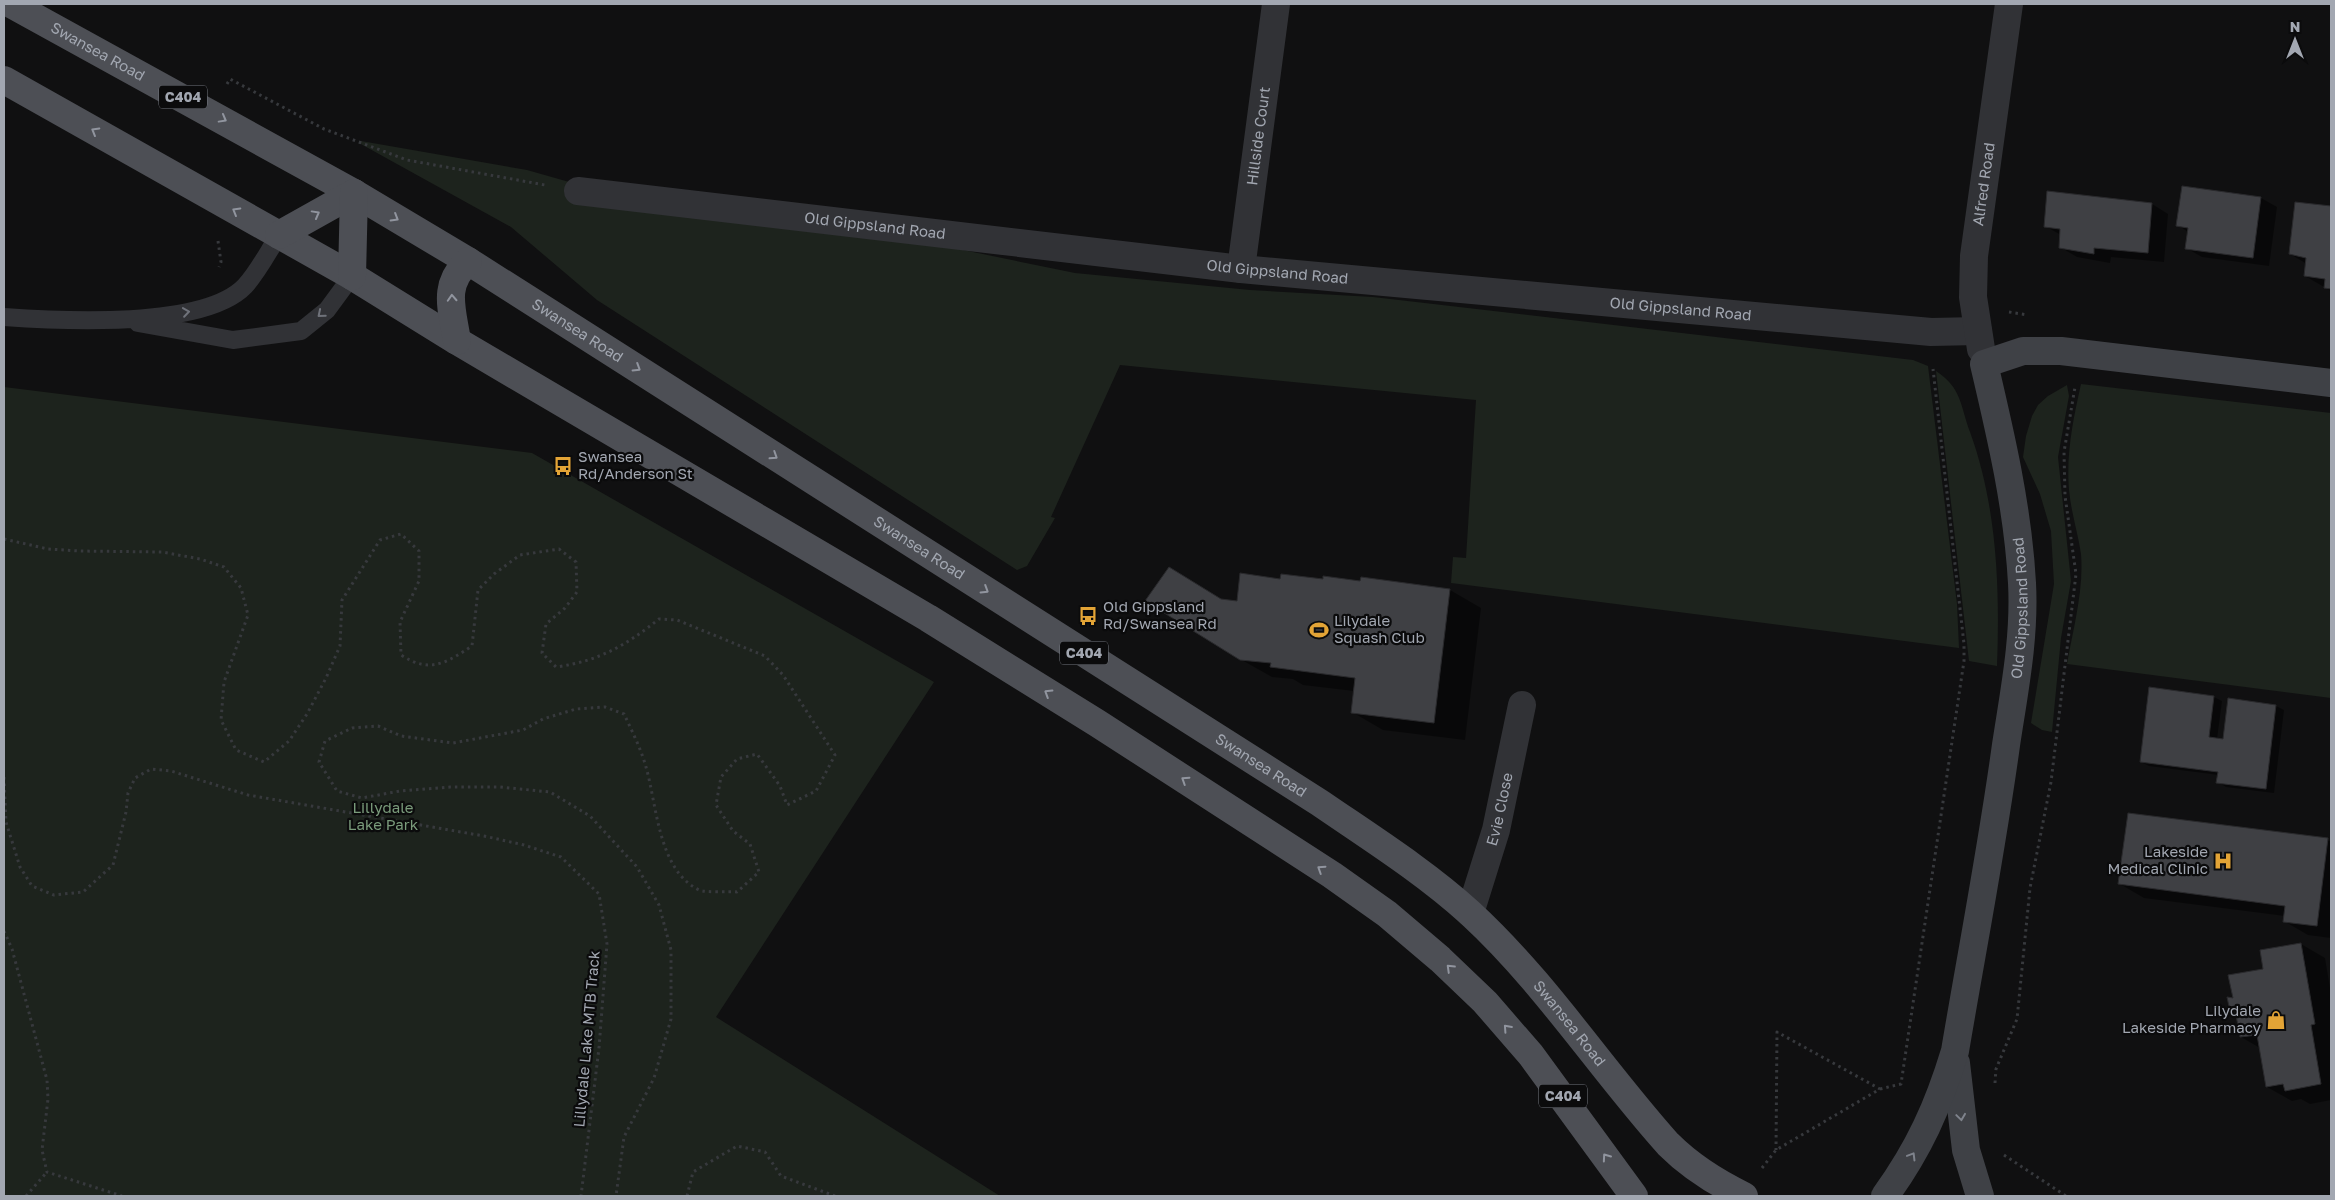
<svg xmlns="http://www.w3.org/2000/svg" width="2335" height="1200" font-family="'Golos Text',sans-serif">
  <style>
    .green { fill: #1d231d }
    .shadow { fill: #0007 }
    .building { fill: #3f4044; stroke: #2a2a2d }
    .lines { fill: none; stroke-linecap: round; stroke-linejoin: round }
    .path { stroke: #37393d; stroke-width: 3; stroke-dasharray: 2.5 4; stroke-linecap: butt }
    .service { stroke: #313236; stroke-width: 18 }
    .minor { stroke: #313236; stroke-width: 28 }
    .secondary { stroke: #3f4146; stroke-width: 28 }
    .primary { stroke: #4d4f55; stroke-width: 28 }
    .oneway { stroke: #91959f }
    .oneway2 { stroke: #6f727a }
    .oneway3 { stroke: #7f838c }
    .labels { text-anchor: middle; stroke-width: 4.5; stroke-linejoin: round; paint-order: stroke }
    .shield { fill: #0b0b0c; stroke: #757880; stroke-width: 1 }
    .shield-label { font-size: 14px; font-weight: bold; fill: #a2a7b1 }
    .street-label { font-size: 15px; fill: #a2a7b1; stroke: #0b0b0c }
    .poi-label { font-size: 15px; fill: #a2a7b1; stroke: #0b0b0c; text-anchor: start }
    .park-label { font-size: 15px; fill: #7a9b7b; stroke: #0b0b0c }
  </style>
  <rect width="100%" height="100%" fill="#101011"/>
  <path class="green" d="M361 141 527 170 615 195 856 228 1075 273 1250 290 1373 297 1913 360 1928 366 1957 604 1959 648 1451 583 1453 557 1466 558 1476 400 1120 365 1051 517 1055 518 1027 566 1017 570 597 300 511 227 359 143Z
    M1936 371C1962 388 1960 405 1970 432 1997 506 2000 588 1997 666L1969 661Z
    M2081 384 2331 413V698L2067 664C2073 629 2084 590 2081 554 2078 533 2071 512 2069 490 2066 454 2073 420 2081 384Z
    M2067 385 2069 396 2058 457 2071 581 2061 638 2052 732 2042 730 2031 723 2054 584 2051 531 2040 494 2023 457 2026 436 2032 416 2038 405 2048 396Z
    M4 387 532 453 934 682 716 1017 1000 1196H4Z"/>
  <path class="shadow" d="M2261 198 2277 207 2269 266 2202 257 2186 248 2188 232 2178 225Z
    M2296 203 2331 208V291L2305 276 2307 264 2290 254Z
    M2152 204 2168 214 2164 262 2111 257 2110 263 2077 257 2060 247 2061 235 2045 226Z
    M1170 568 1224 601 1238 602 1281 580 1360 582 1362 579 1450 590 1481 608 1465 740 1383 730 1352 712 1354 691 1303 685 1293 679 1272 677 1240 659Z
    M2214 697 2222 701 2217 739 2224 740 2229 700 2276 706 2284 710 2274 793 2226 787 2218 782 2219 775 2149 766 2141 762Z
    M2129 814 2331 841V938L2308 935 2284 921 2285 916 2144 898 2120 884Z
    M2301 944 2325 958 2331 994V1100L2310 1104 2301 1099 2292 1101 2267 1087 2260 1048 2241 1037 2238 1019 2232 1015 2234 1000 2265 970Z"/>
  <path class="building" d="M2182 186 2261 197 2253 258 2185 249 2188 228 2176 226Z
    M2047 191 2152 203 2148 253 2094 248V254L2059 248 2060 229 2044 227Z
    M2295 202 2331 206V289L2324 288 2325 279 2304 276 2306 258 2289 254Z
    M1169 567 1221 599 1237 601 1240 573 1280 579 1281 574 1323 579V576L1360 581 1361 577 1450 589 1434 723 1351 713 1355 678 1270 667 1271 663 1240 660 1145 601Z
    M2149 687 2214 696 2209 737 2223 739 2228 698 2276 705 2266 789 2216 783 2218 772 2140 762Z
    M2128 813 2328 838 2317 926 2283 922 2285 906 2118 884Z
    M2301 943 2315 1024 2311 1025 2321 1084 2285 1091 2283 1084 2266 1087 2257 1035 2240 1037 2236 1015 2231 1016 2227 997 2233 998 2228 975 2263 969 2260 950Z"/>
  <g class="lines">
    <path class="path" d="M227 84 230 79 324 129 407 160 545 185
      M218 241 221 262 219 267
      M2009 312 2028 315
      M4 539 48 549 79 551 162 552 200 559 224 567 241 588 248 615 224 682 221 720 236 750 264 762 289 741 307 714 326 678 340 646 342 600 380 540 401 534 419 551V581L400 622 401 655C430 674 446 663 472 646L478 590 494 574 520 555 559 549 576 562 577 592 565 608 546 624 542 653 556 667C599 661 625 646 659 619L677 620 765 656 783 675 835 755 816 791 787 805 780 786 757 754 737 759 721 777 716 805 733 831 750 844 759 872 737 892C728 891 706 893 699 890 658 870 657 805 646 767 641 749 632 731 624 714L605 707 576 709 543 719 523 730 453 743 401 736 378 726 352 728 325 741 319 762 337 791 362 798 400 791 450 787H500L550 792 590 816 637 867 659 905 671 950V1019L654 1078 624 1137 616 1196
      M4 777 6 822 20 867 32 886 54 895 83 892 113 865 126 812 128 793 135 778 151 769 171 771 248 795 484 836 524 845 561 857 599 894 607 944 599 1048 581 1196
      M4 931 12 949 47 1080 48 1099 42 1150 47 1172 122 1196
      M1995 1083 1996 1069 2017 1019 2030 888 2051 782 2076 574 2065 496 2064 452 2075 387
      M1880 1089 1901 1084 1964 661V644L1933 369
      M2004 1155 2066 1196
      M1762 1168 1776 1150 1880 1089 1777 1032 1776 1150
      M26 1196 47 1172
      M687 1196 693 1172 737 1146 765 1152 781 1176 835 1196"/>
    <path class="service" d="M4 317C61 321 204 329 245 286 258 272 268 252 279 235
      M138 323 233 340 301 331 327 310 352 276"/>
    <g class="minor">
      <path id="s1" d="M578 191 1241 269 1931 332 1978 331"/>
      <path id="s2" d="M1241 269 1276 4"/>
      <path id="s3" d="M1981 349 1973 297 1974 256 2009 4"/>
      <path id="s4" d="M1470 913 1496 830 1522 705"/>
    </g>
    <g class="secondary">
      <path d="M1956 1063 1966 1150 1980 1196"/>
      <path id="s5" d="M1885 1196C1919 1149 1938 1107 1955 1051 1972 950 1992 848 2006 745 2014 692 2025 638 2022 583 2018 509 2001 436 1984 364L2023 351H2061L2331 383"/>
    </g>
    <g class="primary">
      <path id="s6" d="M11 4 354 193 468 261 1320 803C1371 838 1425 872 1470 913 1545 982 1600 1068 1668 1144 1690 1166 1715 1182 1744 1196"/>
      <path d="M4 80 352 276 457 341 928 618 1097 723 1332 875 1387 914 1440 959 1485 1002 1531 1055 1634 1196"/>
      <path d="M279 235 354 193"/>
      <path d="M352 276 354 193"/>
      <path d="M457 341C452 308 442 286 468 261"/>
    </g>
  </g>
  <defs><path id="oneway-chevron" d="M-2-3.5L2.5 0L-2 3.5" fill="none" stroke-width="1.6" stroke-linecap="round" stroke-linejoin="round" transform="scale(1.25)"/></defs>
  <g class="oneway">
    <use href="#oneway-chevron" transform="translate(223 119) rotate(29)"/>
    <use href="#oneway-chevron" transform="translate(95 131) rotate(-150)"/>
    <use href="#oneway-chevron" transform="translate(236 211) rotate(-150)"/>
    <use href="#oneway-chevron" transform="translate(316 214) rotate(-29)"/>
    <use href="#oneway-chevron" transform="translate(395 218) rotate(31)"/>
    <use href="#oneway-chevron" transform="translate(452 298) rotate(-93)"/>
    <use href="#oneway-chevron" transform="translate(637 368) rotate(32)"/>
    <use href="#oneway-chevron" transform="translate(774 456) rotate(33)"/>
    <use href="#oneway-chevron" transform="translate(985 590) rotate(32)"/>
    <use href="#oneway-chevron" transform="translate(1048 693) rotate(-148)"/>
    <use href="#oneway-chevron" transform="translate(1185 780) rotate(-147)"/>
    <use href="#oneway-chevron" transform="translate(1321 869) rotate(-147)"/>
    <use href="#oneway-chevron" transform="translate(1450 968) rotate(-136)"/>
    <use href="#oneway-chevron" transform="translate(1507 1028) rotate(-132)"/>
    <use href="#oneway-chevron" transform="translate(1606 1157) rotate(-125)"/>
  </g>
  <g class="oneway2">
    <use href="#oneway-chevron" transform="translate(186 312) rotate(-8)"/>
    <use href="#oneway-chevron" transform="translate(321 314) rotate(140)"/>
  </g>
  <g class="oneway3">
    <use href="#oneway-chevron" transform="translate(1961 1117) rotate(82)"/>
    <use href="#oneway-chevron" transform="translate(1912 1156) rotate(-59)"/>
  </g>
  <defs>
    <g id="bus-bare" transform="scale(1.5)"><path d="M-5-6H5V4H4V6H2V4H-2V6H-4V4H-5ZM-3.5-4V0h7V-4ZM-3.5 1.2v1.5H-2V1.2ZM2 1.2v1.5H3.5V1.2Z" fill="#e3a436" stroke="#0b0b0c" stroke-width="2.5" paint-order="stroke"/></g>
    <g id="stadium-bare" transform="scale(1.5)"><path d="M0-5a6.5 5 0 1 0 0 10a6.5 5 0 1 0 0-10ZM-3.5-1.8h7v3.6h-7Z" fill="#e3a436" stroke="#0b0b0c" stroke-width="2.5" paint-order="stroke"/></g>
    <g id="hospital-bare" transform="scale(1.5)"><path d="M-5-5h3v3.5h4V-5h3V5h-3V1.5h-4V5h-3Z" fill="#e3a436" stroke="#0b0b0c" stroke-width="2.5" paint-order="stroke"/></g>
    <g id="shop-bare" transform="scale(1.5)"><path d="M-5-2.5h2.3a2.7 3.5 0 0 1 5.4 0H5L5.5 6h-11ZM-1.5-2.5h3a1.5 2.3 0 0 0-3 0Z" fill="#e3a436" stroke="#0b0b0c" stroke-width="2.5" paint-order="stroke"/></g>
  </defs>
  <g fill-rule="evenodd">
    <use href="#bus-bare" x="563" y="466"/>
    <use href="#bus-bare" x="1088" y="616"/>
    <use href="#stadium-bare" x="1319" y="630"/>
    <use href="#hospital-bare" x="2223" y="861"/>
    <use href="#shop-bare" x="2276" y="1020"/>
  </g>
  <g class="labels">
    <g class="shield">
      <rect x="159" y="85.5" width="48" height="23" rx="4"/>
      <rect x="1060" y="641.5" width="48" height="23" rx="4"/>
      <rect x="1539" y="1084.5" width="48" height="23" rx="4"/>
    </g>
    <g class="shield-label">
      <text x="183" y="102">C404</text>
      <text x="1084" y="658">C404</text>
      <text x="1563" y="1101">C404</text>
    </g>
    <g class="street-label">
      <text dy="5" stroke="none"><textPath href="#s6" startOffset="99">Swansea Road</textPath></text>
      <text dy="5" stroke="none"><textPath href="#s2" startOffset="134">Hillside Court</textPath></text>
      <text dy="5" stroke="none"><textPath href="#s3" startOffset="166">Alfred Road</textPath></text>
      <text dy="5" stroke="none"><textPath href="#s1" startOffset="299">Old Gippsland Road</textPath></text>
      <text dy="5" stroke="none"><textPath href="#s1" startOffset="704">Old Gippsland Road</textPath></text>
      <text dy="5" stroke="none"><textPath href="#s1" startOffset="1109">Old Gippsland Road</textPath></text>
      <text dy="5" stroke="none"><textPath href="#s6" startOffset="654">Swansea Road</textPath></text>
      <text dy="5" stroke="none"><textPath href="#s6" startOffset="1059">Swansea Road</textPath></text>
      <text dy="5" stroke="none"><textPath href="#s5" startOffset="610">Old Gippsland Road</textPath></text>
      <text dy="5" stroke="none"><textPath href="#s6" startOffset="1464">Swansea Road</textPath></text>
      <text dy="5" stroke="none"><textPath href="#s4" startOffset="108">Evie Close</textPath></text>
      <text dy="5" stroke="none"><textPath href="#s6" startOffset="1869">Swansea Road</textPath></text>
      <text transform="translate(587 1039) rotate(-85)" y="5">Lillydale Lake MTB Track</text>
    </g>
    <g class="poi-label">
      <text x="578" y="462">Swansea<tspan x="578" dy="17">Rd/Anderson St</tspan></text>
      <text x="1103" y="612">Old Gippsland<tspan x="1103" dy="17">Rd/Swansea Rd</tspan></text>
      <text x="1334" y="626">Lilydale<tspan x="1334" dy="17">Squash Club</tspan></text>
      <text x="2208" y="857" text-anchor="end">Lakeside<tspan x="2208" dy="17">Medical Clinic</tspan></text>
      <text x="2261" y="1016" text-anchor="end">Lilydale<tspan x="2261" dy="17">Lakeside Pharmacy</tspan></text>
    </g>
    <g class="park-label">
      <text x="383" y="813">Lillydale<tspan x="383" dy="17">Lake Park</tspan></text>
    </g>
  </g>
  <rect width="2335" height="1200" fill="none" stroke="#a2a7b1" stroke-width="10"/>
  <g transform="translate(2295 40)" stroke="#0b0b0c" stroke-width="4" paint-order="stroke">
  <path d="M0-4L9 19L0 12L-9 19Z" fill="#a2a7b1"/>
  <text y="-8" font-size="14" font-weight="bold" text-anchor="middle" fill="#a2a7b1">N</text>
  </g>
</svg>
